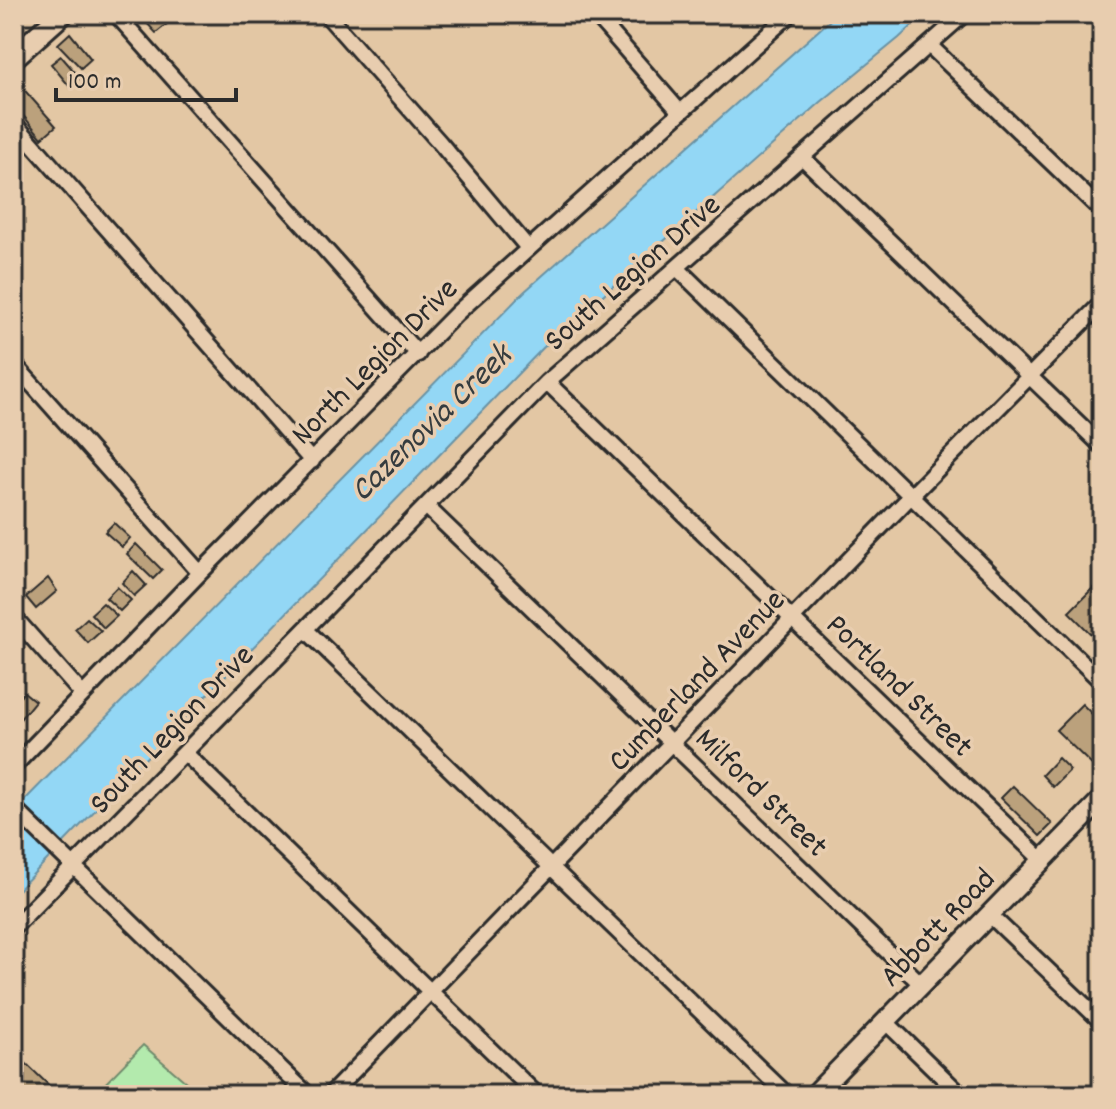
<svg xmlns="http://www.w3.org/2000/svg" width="1116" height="1109" font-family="Dekko,sans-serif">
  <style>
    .green { fill: #b3eaad; stroke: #6f8a6c; stroke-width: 2 }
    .water { fill: #93d7f5; stroke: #6992a4; stroke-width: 2 }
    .building { fill: #bba17c; stroke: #2b2b2b; stroke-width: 2 }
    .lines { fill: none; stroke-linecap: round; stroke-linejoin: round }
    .minor-casing { stroke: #2b2b2b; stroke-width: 20 }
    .tertiary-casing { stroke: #2b2b2b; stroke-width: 24 }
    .secondary-casing { stroke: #2b2b2b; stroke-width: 26 }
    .minor { stroke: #e8cdaf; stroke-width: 14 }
    .tertiary { stroke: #e8cdaf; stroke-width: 18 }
    .secondary { stroke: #e8cdaf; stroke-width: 20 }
    .labels { text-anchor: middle; stroke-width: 7; stroke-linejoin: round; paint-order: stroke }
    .street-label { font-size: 32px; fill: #2b2b2b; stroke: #e8cdaf }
    .water-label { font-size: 34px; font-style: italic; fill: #353c3f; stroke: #e8cdaf }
  </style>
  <rect width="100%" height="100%" fill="#e3c7a4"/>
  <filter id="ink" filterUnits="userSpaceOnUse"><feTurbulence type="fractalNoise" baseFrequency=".0125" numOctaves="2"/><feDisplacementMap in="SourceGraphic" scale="16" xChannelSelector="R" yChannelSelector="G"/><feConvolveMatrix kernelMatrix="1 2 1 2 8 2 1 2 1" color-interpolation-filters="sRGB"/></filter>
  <g filter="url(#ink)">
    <path class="green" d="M143 1045 201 1095H94Z"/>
    <path class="water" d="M837 14H925L899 38 821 102 543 348 14 894V811L524 292Z"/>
    <path class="building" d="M153 14H158L167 24 156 33 145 21Z
      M70 33 91 59 81 68 58 44Z
      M61 56 80 78 70 87 51 64Z
      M20 85 56 126 42 138 14 105V90Z
      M114 523 130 538 122 547 105 532Z
      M136 544 162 570 153 579 127 554Z
      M133 571 146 585 134 596 122 583Z
      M48 578 57 591 36 609 26 597Z
      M1102 579V625L1092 635 1069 612Z
      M117 587 131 600 120 611 106 598Z
      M103 603 117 616 104 628 91 614Z
      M87 618 101 631 88 643 75 629Z
      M24 692 35 701 16 724 18 726 14 731V704Z
      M1082 704 1102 724V764L1097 770 1056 730Z
      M1058 758 1070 770 1053 787 1042 775Z
      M1013 786 1052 824 1040 836 1001 798Z
      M14 1052 58 1094 57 1095H14Z"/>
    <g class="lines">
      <g class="minor-casing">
        <path id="minor" d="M116 14 418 354
          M326 14 440 143 528 248
          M595 14 680 112
          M929 45 1102 211
          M14 123 312 461
          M802 157 1102 446
          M677 268 1102 682
          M14 364 200 573
          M547 382 1042 860
          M426 506 921 984
          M14 617 82 694
          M306 630 787 1095
          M185 753 537 1095
          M14 766 200 573 457 313 790 14
          M14 808 308 1095
          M989 914 1102 1022
          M14 927 547 382 964 14
          M885 1021 961 1095
          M330 1095 911 496 1102 303"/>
      </g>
      <g class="tertiary-casing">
        <path id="tertiary" d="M814 1095 1102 799"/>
      </g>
      <g class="secondary-casing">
        <path id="secondary" d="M14 57 62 14"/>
      </g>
      <use href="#minor" class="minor"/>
      <use href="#tertiary" class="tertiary"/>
      <use href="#secondary" class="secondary"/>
    </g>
  </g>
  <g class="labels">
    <g class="street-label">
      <text transform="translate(631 271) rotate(-41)" y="11">South Legion Drive</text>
      <text transform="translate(373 360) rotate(-45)" y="11">North Legion Drive</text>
      <text transform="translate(695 679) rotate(-46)" y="11">Cumberland Avenue</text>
      <text transform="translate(901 684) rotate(44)" y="11">Portland Street</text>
      <text transform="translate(170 728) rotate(-46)" y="11">South Legion Drive</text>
      <text transform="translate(763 791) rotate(44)" y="11">Milford Street</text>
      <text transform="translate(936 926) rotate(-46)" y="11">Abbott Road</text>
    </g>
    <g class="water-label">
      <text transform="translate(429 421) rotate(-44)" y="12">Cazenovia Creek</text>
    </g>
  </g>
  <rect width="1116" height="1109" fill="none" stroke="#e8cdaf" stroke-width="48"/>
  <rect x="24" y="24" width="1068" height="1061" fill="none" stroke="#2b2b2b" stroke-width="3" filter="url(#ink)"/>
  <path d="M56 88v12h180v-12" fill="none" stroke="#2b2b2b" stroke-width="4"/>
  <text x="68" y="88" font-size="24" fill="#2b2b2b" stroke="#e8cdaf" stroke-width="6" paint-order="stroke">100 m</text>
</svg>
